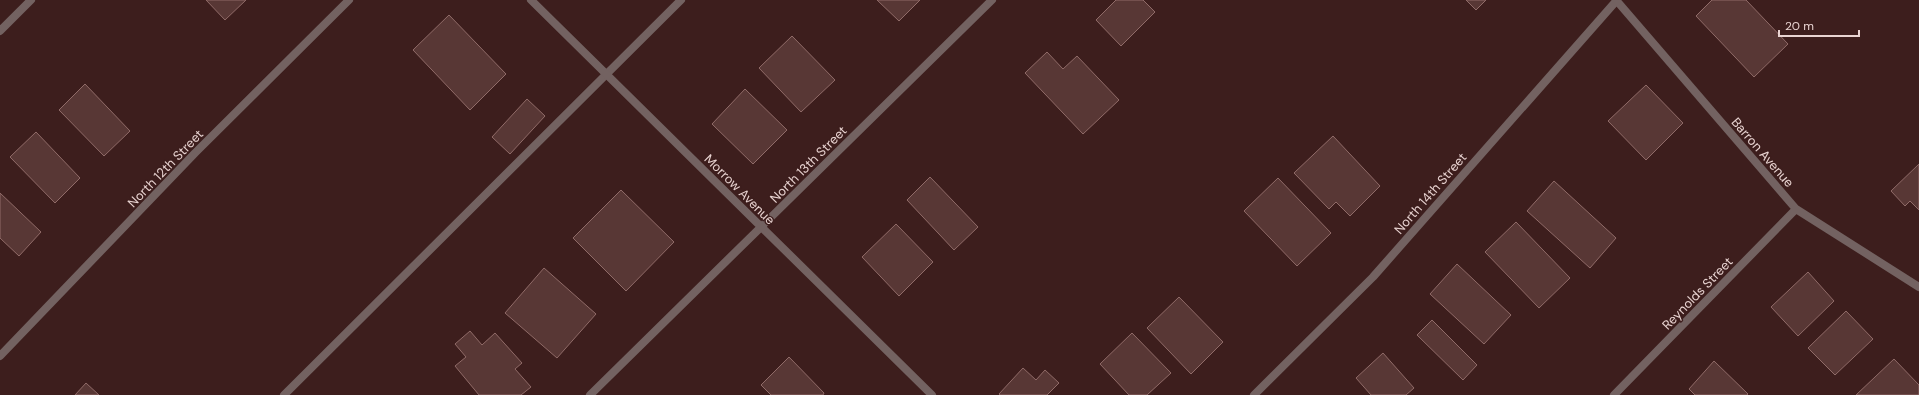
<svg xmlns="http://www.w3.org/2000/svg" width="1919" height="395" font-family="'DM Sans',sans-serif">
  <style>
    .building { fill: #583735; stroke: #906b68 }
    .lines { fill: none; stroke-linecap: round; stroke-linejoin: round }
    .service { stroke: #736261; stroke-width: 8 }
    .minor { stroke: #736261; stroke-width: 8 }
    .tertiary { stroke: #736261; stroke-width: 8 }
    .labels { text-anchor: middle; stroke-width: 3; stroke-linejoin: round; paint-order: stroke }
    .street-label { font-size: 13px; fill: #e9d4d2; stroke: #3d1e1d }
  </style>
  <rect width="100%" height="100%" fill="#3d1e1d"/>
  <path class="building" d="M206 0H246L225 20Z
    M877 0H920L899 21Z
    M1116 0H1143L1155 12 1121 46 1096 20Z
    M1466 0H1486L1476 10Z
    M1712 0H1746L1788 44 1754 77 1696 16Z
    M449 15 506 74 470 110 413 50Z
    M792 36 835 80 801 112 759 68Z
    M1047 52 1063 69 1077 56 1119 100 1083 134 1025 73Z
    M85 84 130 131 104 156 59 110Z
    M1646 85 1683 123 1646 160 1608 121Z
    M745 89 787 130 753 164 712 124Z
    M527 99 545 116 510 154 492 137Z
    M36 132 80 178 55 203 10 157Z
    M1333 136 1380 186 1350 216 1336 202 1329 209 1294 173Z
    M1919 164V210L1910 201 1905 206 1891 191Z
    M930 177 978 227 954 250 907 200Z
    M1278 178 1331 233 1297 266 1244 211Z
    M1554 181 1616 238 1590 268 1527 211Z
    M621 190 674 242 626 291 573 238Z
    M0 193 41 232 19 256 0 238Z
    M1516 222 1570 278 1539 308 1485 252Z
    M896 224 933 262 899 296 862 257Z
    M1457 264 1511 315 1484 344 1430 294Z
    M544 268 596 314 557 358 505 313Z
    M1808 272 1834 301 1798 336 1771 307Z
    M1179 297 1223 342 1191 374 1147 328Z
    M1846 311 1873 339 1835 375 1808 348Z
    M1432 320 1477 365 1463 380 1417 335Z
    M470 331 482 345 495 333 522 363 515 369 531 387 521 395H479L455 366 466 357 455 344Z
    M1132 333 1171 373 1147 395H1129L1100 364Z
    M1383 353 1414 388 1406 395H1371L1356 378Z
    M789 357 824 393 823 395H771L761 385Z
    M1894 359 1919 385V395H1856Z
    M1714 361 1748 394 1747 395H1695L1689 389Z
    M1023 368 1036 380 1045 370 1059 383 1047 395H1000L999 394Z
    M86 383 99 395H75Z"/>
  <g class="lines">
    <path class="service" d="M0 31 31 0
      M284 395 681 0"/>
    <path class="minor" d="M531 0 932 395
      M1616 0 1796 209 1919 287
      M590 395 992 0
      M1254 395 1373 277 1617 0
      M1614 395 1796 209"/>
    <path class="tertiary" d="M0 356 195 153 349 0"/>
  </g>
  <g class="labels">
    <g class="street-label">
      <text transform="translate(1763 152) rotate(49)" y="5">Barron Avenue</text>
      <text transform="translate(808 164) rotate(-45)" y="5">North 13th Street</text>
      <text transform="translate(165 168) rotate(-46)" y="5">North 12th Street</text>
      <text transform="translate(740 189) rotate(45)" y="5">Morrow Avenue</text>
      <text transform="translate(1430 193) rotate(-49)" y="5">North 14th Street</text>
      <text transform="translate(1697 293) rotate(-46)" y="5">Reynolds Street</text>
    </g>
  </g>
  <path d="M1779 30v6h80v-6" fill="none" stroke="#e9d4d2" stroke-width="2"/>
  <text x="1785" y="30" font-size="12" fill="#e9d4d2" stroke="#3d1e1d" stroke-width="3" paint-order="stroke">20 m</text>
</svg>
